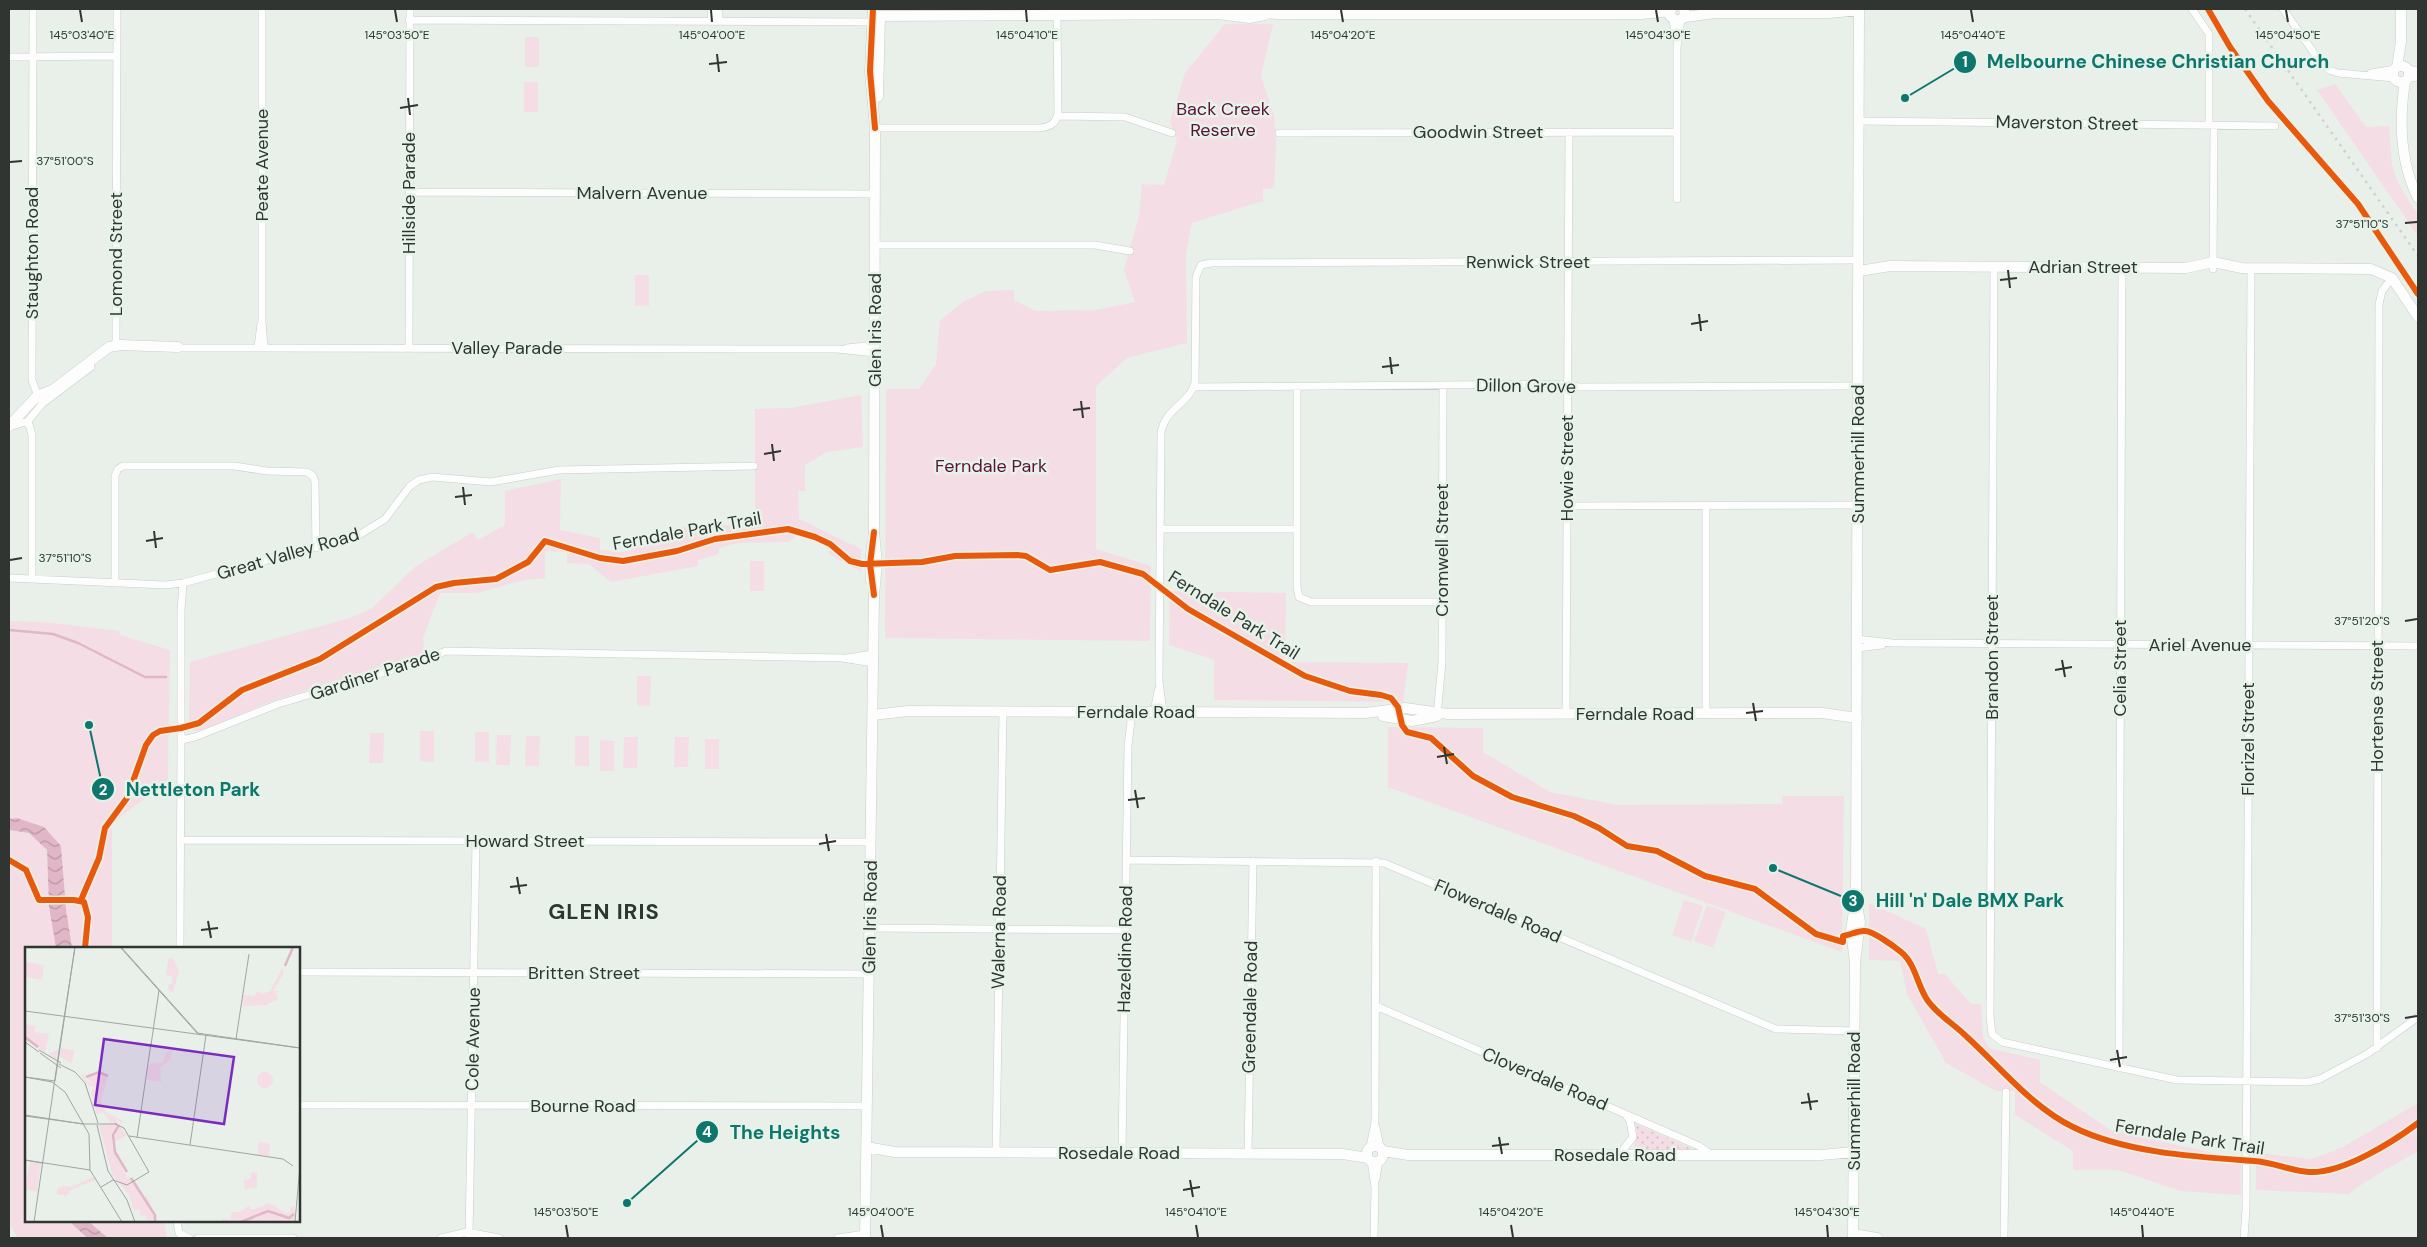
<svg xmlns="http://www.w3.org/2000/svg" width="2427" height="1247" font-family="'DM Sans',sans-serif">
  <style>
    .grass { fill: url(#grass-dots) }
    .park { fill: #f4dde5 }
    .water { fill: url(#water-waves) }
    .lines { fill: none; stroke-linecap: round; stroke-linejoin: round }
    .stream { stroke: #e1b7c8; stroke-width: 2.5 }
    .street-casing { stroke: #c8cdc8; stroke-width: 8 }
    .secondary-casing { stroke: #c8cdc8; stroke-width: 11 }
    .street { stroke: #fcfdfc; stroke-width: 7 }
    .secondary { stroke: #fcfdfc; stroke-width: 10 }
    .rail { stroke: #cfd1cf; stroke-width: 2.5; stroke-dasharray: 2.5 5; stroke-linecap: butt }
    .cycleway-casing { stroke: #e6f3e9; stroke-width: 9 }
    .cycleway { stroke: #e8590c; stroke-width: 6 }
    .ticks { fill: none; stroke: #303531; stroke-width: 2 }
    .labels { text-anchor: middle; stroke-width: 5; stroke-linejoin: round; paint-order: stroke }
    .park-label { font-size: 18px; fill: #5b113a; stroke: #e6f3e9 }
    .street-label { font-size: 18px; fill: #303531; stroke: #e6f3e9 }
    .district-label { font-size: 22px; font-weight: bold; letter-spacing: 1px; fill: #303531; stroke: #e6f3e9 }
    .inset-river { fill: none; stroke: #e1b7c8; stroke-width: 2.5 }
    .inset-road { fill: none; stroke: #9fa5a0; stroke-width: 1 }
    .view { fill: #7b2cbf; fill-opacity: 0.15; stroke: #7b2cbf; stroke-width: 2.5 }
    .inset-edge { fill: none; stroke: #303531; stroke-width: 2.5 }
    .ticks-label { font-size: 12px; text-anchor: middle; fill: #303531; stroke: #e6f3e9; stroke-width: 5; stroke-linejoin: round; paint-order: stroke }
    .leader { fill: none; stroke: #0f766e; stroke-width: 2 }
    .callout-dot { fill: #0f766e; stroke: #e6f3e9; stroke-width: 2 }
    .mark-label { font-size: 15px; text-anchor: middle; font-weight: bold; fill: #fff }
    .callout-label { font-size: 19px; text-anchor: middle; font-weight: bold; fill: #0f766e; stroke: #e6f3e9; stroke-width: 5; stroke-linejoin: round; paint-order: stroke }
  </style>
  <defs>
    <pattern id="grass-dots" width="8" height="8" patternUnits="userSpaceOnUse" patternTransform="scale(1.25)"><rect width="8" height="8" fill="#f4dde5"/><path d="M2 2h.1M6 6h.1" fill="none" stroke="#d2bec5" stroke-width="1.8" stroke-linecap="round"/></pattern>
    <pattern id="water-waves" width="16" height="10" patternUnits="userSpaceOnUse" patternTransform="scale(1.25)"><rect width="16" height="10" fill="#e1b7c8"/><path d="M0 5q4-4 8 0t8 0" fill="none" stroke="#b796a3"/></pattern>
  </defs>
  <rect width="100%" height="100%" fill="#e9f0ea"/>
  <path class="grass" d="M1636 1124 1690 1148 1691 1150H1633L1637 1136Z"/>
  <path class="park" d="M1225 24H1273L1261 76 1274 116 1276 143 1274 188 1263 189V201L1192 223 1186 254 1187 343 1127 358 1096 386V549L1151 566 1150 641 885 638 886 389H919L936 364 940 320 963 302 986 291 1014 290V300L1035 311 1095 310 1135 302 1124 270 1139 216 1142 184 1164 185 1177 141 1170 122 1185 73Z
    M525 37H539V67H525Z
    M524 82H538V112H524Z
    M2335 84 2366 127 2389 126 2392 165 2398 183 2418 215V236L2317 90Z
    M635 275H649V306H635Z
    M861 395 863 447 827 452 805 465V491H798L799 519 861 549V572L829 554V545L799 533 789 542 739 543 719 548V554L698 560V566L611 582 589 564 567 563V552L545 551V578L525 580 477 593H440L423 638 424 654 272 701 202 730 193 731 189 722 190 662 350 618 372 608 416 566 473 532 478 540 505 525V491L561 479 560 530 600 538V550L619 552 628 551 639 543 658 539V543L677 540 678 527 755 524V409L790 408Z
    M750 561H764V591H750Z
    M1170 591 1286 593 1285 662 1408 663 1403 702 1214 700V660L1169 645Z
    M9 621 45 622 119 631 120 635 170 650 168 780 112 824V948H72L66 909 61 846 17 818 9 819Z
    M637 676H651L650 706H637Z
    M1388 727 1483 728V752L1550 792 1618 805 1782 804V796H1844L1842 952 1388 787Z
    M420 731H434V762L420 761Z
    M475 732H489V762H475Z
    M370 733H384L383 763H369Z
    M497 735H511L510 765H496Z
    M526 736H540L539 766H525Z
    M575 736H589V766H575Z
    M624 737H638L637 768H623Z
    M675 737H689L688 767H674Z
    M705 739H719V769H705Z
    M600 740 614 741V771H600Z
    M9 830 29 833 47 850 49 907 56 948H26V1221H69L87 1238H17L9 1221Z
    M1684 900 1703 906 1691 942 1672 935Z
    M1869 903 1926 929 1938 974H1945L1971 1004H1981L1983 1037 1989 1048 2040 1060V1082L2110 1130 2241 1159V1195L2180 1191 2118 1170H2073V1151L2015 1115V1091H1996L1946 1063 1907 994 1900 961 1869 960Z
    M1707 905 1726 912 1713 948 1694 941Z
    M2418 1103V1151C2395 1165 2370 1177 2349 1194L2256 1190V1153L2312 1159 2343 1147Z
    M88 1221H164L167 1238H108Z"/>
  <path class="water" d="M17 818 44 827 61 846 66 909 72 948H56L49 907 47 850 29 833 9 830V819Z
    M69 1221H88L108 1238H87Z"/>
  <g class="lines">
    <path class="stream" d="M9 630 53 634 78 643 145 677H166"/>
    <g class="street-casing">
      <path id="street" d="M33 9 32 380 39 399
        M262 9V321L264 347
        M718 9 719 21
        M2192 9 2209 34V125
        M2283 9 2319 60 2329 70 2338 73 2394 78
        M409 20 873 22
        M1673 20 1676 39
        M711 21 712 9
        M9 57 117 56
        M2408 69 2418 71
        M2371 73 2395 69
        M2409 78 2418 77
        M1057 116 1125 117 1172 133
        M1859 121 2275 126
        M875 128H1039C1050 127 1056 124 1058 113L1057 14
        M1279 133 1677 132
        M409 192 875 194
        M1677 199V47L1681 20
        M875 245H1095L1130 251
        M1994 267 1990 1016 1992 1034 2002 1042 2177 1080 2308 1082 2320 1079 2367 1054 2418 1017
        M2213 269 2214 125
        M258 347 261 324
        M116 348 117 9
        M174 348 837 349 875 353
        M409 348 410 9
        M847 348 875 345
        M1297 386V587L1299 597 1311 602H1442
        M1194 387 1562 384 1579 387 1858 386
        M28 421 32 435V578
        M9 427 28 421 42 404 91 367
        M1567 506 1858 505
        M1160 529H1296
        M9 578 165 585 183 583 359 535 385 519 410 486 419 480 432 477 491 482 559 470 754 466
        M115 583V476L118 469 123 466H234L267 471 307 472 313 476 315 482 316 548
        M1857 639 1892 643 2418 646
        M1857 648 1882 645
        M847 658 873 654
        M1154 712 1158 691
        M1163 712 1159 681 1161 433C1165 408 1189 404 1195 383L1196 277 1201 265 1211 263 1859 260
        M1566 714 1569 132
        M1706 714V506
        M1437 716 1442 662 1443 385
        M181 740V611L183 583
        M180 840 871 842
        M1126 860 1384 863 1776 1029 1855 1031
        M870 928 1125 930
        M180 948 181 740 195 737 278 704 403 667 446 651 842 658 873 663
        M299 972 869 974
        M1376 1006 1699 1146 1712 1155
        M2377 1048 2379 304 2382 291 2392 278
        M2119 1068 2122 267
        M299 1105 867 1106
        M1376 1127 1380 1147
        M1370 1147 1375 1122 1376 861
        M996 1153 1003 711
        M1122 1153 1128 746 1132 712
        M1248 1154 1253 861
        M1619 1155 1633 1137 1630 1121 1626 1115
        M1371 1161 1375 1187 1374 1238
        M1376 1179 1379 1161
        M177 1221 179 1233 189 1238
        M198 1238H293
        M441 1238 467 1232 499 1238
        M469 1238 476 841
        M838 1238 865 1234
        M2004 1238 2006 1092
        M2244 1238 2246 1209 2251 268"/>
    </g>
    <g class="secondary-casing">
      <path id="secondary" d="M1671 9 1670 16 1677 21 1685 17 1684 9
        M1218 14 1246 10 1276 14H1642L1670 11
        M1685 17 1715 13H1829L1859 10
        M874 26 876 19 880 16 1218 14 1249 18 1265 15
        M2393 74a8 8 0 1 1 16 0a8 8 0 1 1-16 0Z
        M2397 67 2401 42V9
        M2405 81C2399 120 2400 162 2418 198
        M878 97 880 16
        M1859 271 1890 266 2186 268 2213 262 2242 268 2371 269 2392 278 2418 317
        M9 426 37 396 54 389 109 347 120 345 178 347
        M871 580 870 564 872 545
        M873 715 908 711 1365 713 1405 708 1448 714 1822 713 1857 718
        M1383 716 1412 721 1437 716
        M1855 963 1851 930 1856 899 1859 9
        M1367 1154a8 8 0 1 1 16 0a8 8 0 1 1-16 0Z
        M866 1147 895 1152 1343 1154 1368 1158
        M1383 1151 1408 1155H1821L1854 1152
        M1853 1234 1877 1238
        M865 1238 874 595 877 564 874 532 875 128 870 71 873 9
        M1853 1238 1855 963 1860 922 1857 905"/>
    </g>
    <use href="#street" class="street"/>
    <use href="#secondary" class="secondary"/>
    <path class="rail" d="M2245 9 2418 256"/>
    <g class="cycleway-casing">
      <path id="cycleway" d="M873 9 870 71 875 128
        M2208 9 2230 47 2268 101 2358 204 2418 294
        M874 595 870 564 874 532
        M9 860 26 870 39 900H74L84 902 88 917 85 948
        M81 900 99 858 105 828 127 798 146 745 153 735 160 731 181 728 199 723 242 690 320 659 436 587 454 583 496 579 528 562 545 541 600 558 623 561 677 551 715 539 788 529 815 537 830 544 850 561 862 564 922 562 955 556 1017 555 1026 556 1050 570 1100 562 1143 574 1188 609 1305 676 1350 691 1381 695 1391 698 1398 707 1402 725 1407 732 1431 738 1473 776 1512 797 1574 816 1599 828 1627 846 1657 851 1705 876 1755 889 1816 934 1843 942V936C1850 935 1859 930 1865 931 1873 931 1895 947 1901 952 1916 964 1917 986 1928 1001 1939 1016 1954 1024 1967 1037 2000 1067 2032 1107 2073 1127 2125 1153 2197 1157 2254 1161 2273 1162 2291 1171 2309 1172 2342 1174 2393 1142 2418 1123"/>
    </g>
    <use href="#cycleway" class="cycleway"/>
  </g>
  <path class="ticks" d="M80 10 82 22M395 10 397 22M711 10 712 22M1026 10 1027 22M1341 10 1343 22M1656 10 1658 22M1971 10 1973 22M2286 10 2288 22M717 54 719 72M709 64 727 62M408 98 410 115M400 108 418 105M10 162 22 161M2405 223 2417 222M2008 270 2010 288M2000 280 2017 278M1699 314 1701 331M1691 324 1708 321M1390 357 1392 374M1382 367 1399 365M1081 401 1083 418M1073 410 1090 408M772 444 774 461M764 454 781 451M463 487 465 505M455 497 472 495M154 531 156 548M146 541 163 538M10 560 22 558M2405 621 2417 619M2062 660 2065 677M2055 670 2072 667M1753 703 1756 721M1746 713 1763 711M1444 747 1447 764M1437 757 1454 754M1135 790 1138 808M1128 800 1145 798M826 834 829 851M819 844 836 841M517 877 520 894M510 887 527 885M208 921 211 938M201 930 218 928M2405 1018 2417 1016M2117 1050 2120 1067M2110 1060 2127 1057M1808 1093 1811 1110M1801 1103 1818 1101M1499 1137 1502 1154M1492 1146 1509 1144M1190 1180 1193 1197M1183 1190 1200 1187M566 1225 568 1237M881 1225 883 1237M1196 1225 1198 1237M1511 1225 1513 1237M1827 1225 1828 1237M2142 1225 2143 1237"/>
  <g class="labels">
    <g class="park-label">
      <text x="1223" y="115">Back Creek<tspan x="1223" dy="21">Reserve</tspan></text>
      <text x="991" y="472">Ferndale Park</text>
    </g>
    <g class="street-label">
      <text transform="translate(2067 123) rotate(1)" y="6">Maverston Street</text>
      <text x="1478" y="138">Goodwin Street</text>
      <text transform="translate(262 165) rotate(-90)" y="6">Peate Avenue</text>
      <text transform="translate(409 193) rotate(-90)" y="6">Hillside Parade</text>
      <text x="642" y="199">Malvern Avenue</text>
      <text transform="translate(32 253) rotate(-90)" y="6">Staughton Road</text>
      <text transform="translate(116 254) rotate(-90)" y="6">Lomond Street</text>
      <text x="1528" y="268">Renwick Street</text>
      <text x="2083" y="273">Adrian Street</text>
      <text transform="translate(875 330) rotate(-90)" y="6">Glen Iris Road</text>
      <text x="507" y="354">Valley Parade</text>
      <text transform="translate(1526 386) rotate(1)" y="6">Dillon Grove</text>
      <text transform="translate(1858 454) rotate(-90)" y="6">Summerhill Road</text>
      <text transform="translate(1567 468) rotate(-90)" y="6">Howie Street</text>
      <text transform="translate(687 531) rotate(-10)" y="6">Ferndale Park Trail</text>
      <text transform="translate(1442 550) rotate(-90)" y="6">Cromwell Street</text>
      <text transform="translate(288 554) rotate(-16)" y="6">Great Valley Road</text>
      <text transform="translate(1234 615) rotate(32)" y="6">Ferndale Park Trail</text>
      <text x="2200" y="651">Ariel Avenue</text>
      <text transform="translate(1992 657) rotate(-90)" y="6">Brandon Street</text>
      <text transform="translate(2120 668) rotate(-90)" y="6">Celia Street</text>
      <text transform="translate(375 674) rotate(-18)" y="6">Gardiner Parade</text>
      <text transform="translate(2377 706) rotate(-90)" y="6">Hortense Street</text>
      <text x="1136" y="718">Ferndale Road</text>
      <text x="1635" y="720">Ferndale Road</text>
      <text transform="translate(2248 739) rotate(-90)" y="6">Florizel Street</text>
      <text x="525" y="847">Howard Street</text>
      <text transform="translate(1498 911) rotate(23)" y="6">Flowerdale Road</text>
      <text transform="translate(870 917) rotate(-89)" y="6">Glen Iris Road</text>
      <text transform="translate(999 932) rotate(-89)" y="6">Walerna Road</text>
      <text transform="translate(1125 949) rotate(-89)" y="6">Hazeldine Road</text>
      <text x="584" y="979">Britten Street</text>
      <text transform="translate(1250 1007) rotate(-89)" y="6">Greendale Road</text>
      <text transform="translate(473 1039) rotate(-89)" y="6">Cole Avenue</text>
      <text transform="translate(1545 1079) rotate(23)" y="6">Cloverdale Road</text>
      <text transform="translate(1854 1101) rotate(-90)" y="6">Summerhill Road</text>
      <text x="583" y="1112">Bourne Road</text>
      <text transform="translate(2190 1137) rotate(9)" y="6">Ferndale Park Trail</text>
      <text x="1119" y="1159">Rosedale Road</text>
      <text x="1615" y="1161">Rosedale Road</text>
    </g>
    <g class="district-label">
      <text x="604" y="919">GLEN IRIS</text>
    </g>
  </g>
  <g transform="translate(25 947)">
    <rect width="275" height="275" fill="#e9f0ea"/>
    <path d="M244 265 261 271 270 268V275H217Z" fill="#f4dde5"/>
    <path d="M147 10 154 24 148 45 144 44 143 38 147 36V29L141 28 143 12ZM1 15 19 18 17 33 0 30ZM258 20V28L248 44H254L251 45 253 52 241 58 218 59V48L229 49 233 44 237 47 245 44ZM0 77 10 79 9 85 24 87 20 105 23 107 33 103 31 112 0 93ZM36 101 49 103 47 117 34 109ZM147 103 146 111 135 121 136 135 122 133 123 119 129 115 137 116 142 105ZM232 133a8 8 0 1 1 16 0a8 8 0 1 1-16 0ZM64 125 68 128 73 125 83 128 76 154 81 165 98 174 97 177 89 170 94 177 86 176 78 165 72 167 66 145 70 140 63 138 56 129 58 127 62 134 68 136 62 131ZM88 177 93 180 87 187V197L94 178 102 189 89 195V200L87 197 90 207 103 232 104 229 119 250 122 249 130 272 122 273 120 268 116 270 114 262 109 264 104 248 87 227 74 178ZM234 195 245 197 244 209 232 208ZM5 215 16 216 12 245 0 242ZM227 225 232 226V241L220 242 219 233 225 232ZM68 230 70 233 46 243 41 249 32 247V242L38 239 46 240ZM244 256 260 266 265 265V260L269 259 270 267 262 270 243 264 215 275H197V271L205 273 207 265H215L225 258V262H229Z" fill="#f4dde5"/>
    <path class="inset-river" d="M260 19 268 0M0 90 13 100M61 130 74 125 83 129M90 205 102 225M90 205 88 188 94 178M106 231 130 268V275M216 275 243 264 264 271 269 267"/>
    <path class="inset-road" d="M95 0 172 86 275 101M96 0 173 86M0 64 275 101M211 92 224 7M0 95 14 105M126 98 134 43M14 103 36 116M34 104 50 0M15 106 36 121M34 117 50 125 60 136 73 176M0 130 27 135 40 145 64 187 65 223 97 275M0 130 30 134 50 0M0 168 58 177M0 169 59 177H92M90 177 99 181 124 225M72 178 83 224 102 253 110 275M104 189 258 212 268 219M112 191 126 96M165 198 181 88M0 213 65 223M0 213 17 216M76 240 88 233 102 238 124 225M9 275 34 104M270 275 275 219"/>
    <path class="view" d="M79 92 209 110 199 177 70 158Z"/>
    <rect width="275" height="275" class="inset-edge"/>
  </g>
  <g class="ticks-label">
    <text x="82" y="39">145°03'40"E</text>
    <text x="397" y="39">145°03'50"E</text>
    <text x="712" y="39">145°04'00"E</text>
    <text x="1027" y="39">145°04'10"E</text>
    <text x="1343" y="39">145°04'20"E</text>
    <text x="1658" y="39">145°04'30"E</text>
    <text x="1973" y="39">145°04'40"E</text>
    <text x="2288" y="39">145°04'50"E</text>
    <text x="65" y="165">37°51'00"S</text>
    <text x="2362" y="228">37°51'10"S</text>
    <text x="65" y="562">37°51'10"S</text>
    <text x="2362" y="625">37°51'20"S</text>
    <text x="2362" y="1022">37°51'30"S</text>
    <text x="566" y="1216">145°03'50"E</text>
    <text x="881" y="1216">145°04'00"E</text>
    <text x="1196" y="1216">145°04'10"E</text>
    <text x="1511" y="1216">145°04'20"E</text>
    <text x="1827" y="1216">145°04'30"E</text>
    <text x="2142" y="1216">145°04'40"E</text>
  </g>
  <path class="leader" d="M1905 98L1965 62M89 725L103 789M1773 868L1853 901M627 1203L707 1132"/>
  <g class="callout-dot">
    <circle cx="1905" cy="98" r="5"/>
    <circle cx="89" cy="725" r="5"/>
    <circle cx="1773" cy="868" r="5"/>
    <circle cx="627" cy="1203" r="5"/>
    <circle cx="1965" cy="62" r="12"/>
    <circle cx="103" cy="789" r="12"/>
    <circle cx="1853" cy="901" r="12"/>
    <circle cx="707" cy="1132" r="12"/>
  </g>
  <g class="mark-label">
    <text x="1965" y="67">1</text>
    <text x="103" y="795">2</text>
    <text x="1853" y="906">3</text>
    <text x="707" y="1137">4</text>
  </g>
  <g class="callout-label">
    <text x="2158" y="68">Melbourne Chinese Christian Church</text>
    <text x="193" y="796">Nettleton Park</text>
    <text x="1970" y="907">Hill 'n' Dale BMX Park</text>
    <text x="785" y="1139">The Heights</text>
  </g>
  <rect width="2427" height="1247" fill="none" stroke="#303531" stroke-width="20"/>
</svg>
